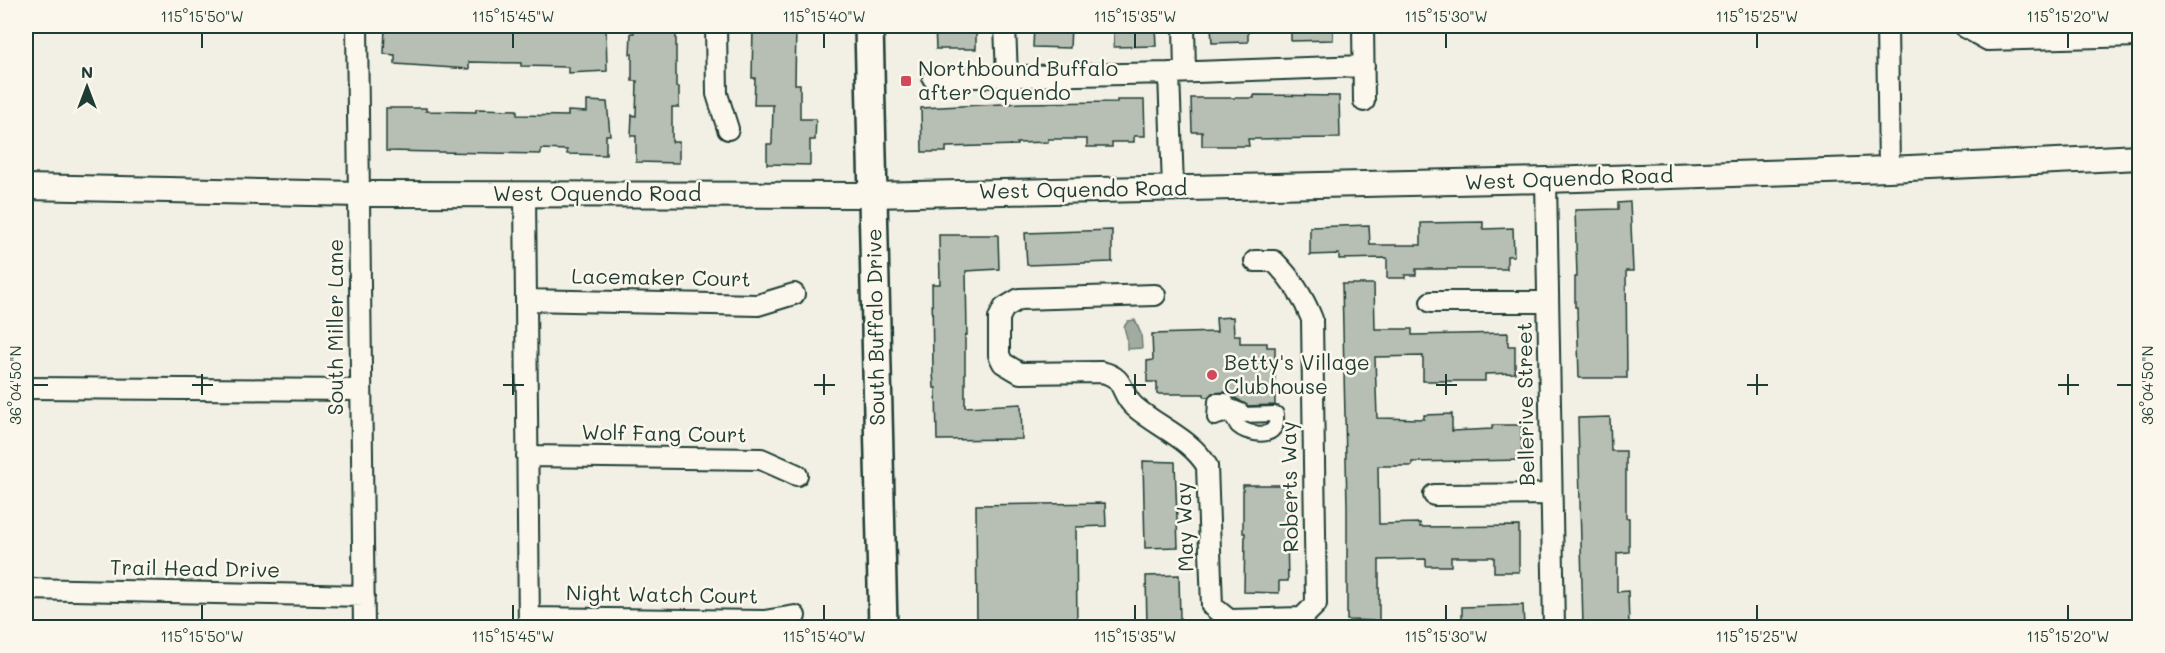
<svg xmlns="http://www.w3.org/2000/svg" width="2165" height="653" font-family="Mali,sans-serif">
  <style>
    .water { fill: #a2aba1; stroke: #6e7f75; stroke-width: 1.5 }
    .building { fill: #b7beb3; stroke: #1f3d34; stroke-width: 1.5 }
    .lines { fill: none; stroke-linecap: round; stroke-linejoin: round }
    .pedestrian-casing { stroke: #1f3d34; stroke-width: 18 }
    .minor-casing { stroke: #1f3d34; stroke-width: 24 }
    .tertiary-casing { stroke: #1f3d34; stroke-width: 28 }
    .secondary-casing { stroke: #1f3d34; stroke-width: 32 }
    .pedestrian { stroke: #fbf7ec; stroke-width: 14 }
    .minor { stroke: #fbf7ec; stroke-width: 20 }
    .tertiary { stroke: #fbf7ec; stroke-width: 24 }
    .secondary { stroke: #fbf7ec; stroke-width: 27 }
    .ticks { fill: none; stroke: #1f3d34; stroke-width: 2 }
    .poi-dot { fill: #d1495b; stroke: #fbf7ec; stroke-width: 2 }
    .labels { text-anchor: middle; stroke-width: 5; stroke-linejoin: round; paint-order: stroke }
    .poi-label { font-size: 21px; fill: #1f3d34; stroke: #fbf7ec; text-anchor: start }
    .street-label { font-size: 21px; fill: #1f3d34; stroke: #fbf7ec }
    .neatline { fill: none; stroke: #1f3d34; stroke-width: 2 }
    .ticks-label { font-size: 15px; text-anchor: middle; fill: #1f3d34 }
  </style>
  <rect width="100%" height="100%" fill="#f2f0e5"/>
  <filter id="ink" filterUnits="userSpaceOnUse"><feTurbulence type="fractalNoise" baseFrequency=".0167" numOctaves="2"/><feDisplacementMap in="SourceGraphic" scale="12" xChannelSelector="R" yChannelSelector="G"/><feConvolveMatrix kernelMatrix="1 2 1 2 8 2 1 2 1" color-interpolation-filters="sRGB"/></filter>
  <g filter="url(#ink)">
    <path class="water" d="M1135 320 1141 334 1142 348 1127 349V338L1124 327 1128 321Z"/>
    <path class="building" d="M385 26H561V29L606 28 607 71 568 73V67L521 66V63L469 62V69L395 64V55L384 54Z
      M634 26H676V87H679V107H672V142H679V163L636 162V136H631L632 115 636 116 637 81H632V54H630L631 33H634Z
      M753 26H796L795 84H800V119H816L815 140H810V165L767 164V144H772L773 105H754L755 78H752Z
      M935 26H976V49H936Z
      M1034 26H1071L1070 48 1033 47Z
      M1114 26H1155L1156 46 1114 47Z
      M1211 26H1248V42L1212 43Z
      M1291 26H1333V40L1291 41Z
      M1254 95 1339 96 1340 138 1248 139 1249 146H1202V132H1192L1191 98H1254Z
      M1117 100H1144L1145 136H1134V142H1112V147H1087V139H1048V142L1017 143V145L946 147V152H922L921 108 1022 103 1117 102Z
      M587 101 607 102 610 135H606V155L567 154V150L541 149V154L386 151V108H426V111L476 112V109L517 110V115L568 116V111L587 112Z
      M1630 202 1633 271H1626L1627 378H1579L1577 307H1575V277H1577L1575 210 1618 209V203Z
      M1483 222V229L1513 228 1514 256H1507V269H1416V275H1405V278H1387V258L1339 259V254L1310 255V227L1369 225 1370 245H1421V223Z
      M1112 230V262L1027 265 1025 233Z
      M939 235H998L999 269 966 271 967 335 965 336V407L1021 404 1022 439 937 440 936 388H934L933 372 932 284H940Z
      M1342 284H1374L1375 329H1412V335L1508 333V346H1515V373L1485 374V381H1423V356L1375 357 1377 418 1424 419V415L1452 414V431L1492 429V425H1521L1522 460 1412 462V466H1378L1379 524 1420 523V527L1519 526V572H1494V557H1451V566H1426V559L1379 560V621L1347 620V505Z
      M1233 317 1234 335H1240V343H1267V347H1275V405L1248 406 1226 392 1212 393 1208 397H1204V394H1157V382H1147V361L1153 360 1152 334 1217 332 1216 318Z
      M1610 417 1611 451H1626V518H1629V552L1617 553V592L1628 591 1629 627H1583L1578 418Z
      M1143 461 1175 462 1178 547 1145 548Z
      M1243 485H1286L1288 581H1279V593L1244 592 1245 533H1243Z
      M1105 503 1106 526 1076 527 1077 627H977L976 505Z
      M1179 575 1180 620H1175V627H1147L1146 576Z
      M1523 605 1524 627H1462V607Z"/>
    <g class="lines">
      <g class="pedestrian-casing">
        <path id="pedestrian" d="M1216 401H1226V405L1241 411V415L1276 414C1276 419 1277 425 1274 428 1267 438 1246 433 1238 426 1235 423 1235 418 1229 416 1224 414 1220 416 1215 418Z"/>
      </g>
      <g class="minor-casing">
        <path id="minor" d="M357 26 364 628
          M716 26 717 94 728 129
          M1005 26 1007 76
          M1184 26 1185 72
          M1363 26 1364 101
          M1887 26 1889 169
          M1965 27 1988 40 2140 36
          M1169 73 1173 188
          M933 78 1169 73 1364 66
          M1546 180 1554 628
          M525 193 529 628
          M1155 295 1019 299 1004 308 999 318V355L1003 363 1020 373 1101 372C1127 377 1119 394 1135 407 1158 427 1191 439 1207 466L1212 606 1229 620 1302 618 1316 604 1312 319C1303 296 1292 279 1274 261H1255
          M526 300 758 305 794 294
          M1431 302H1548
          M26 388 360 390
          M527 456 761 459 797 475
          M1434 495 1551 494
          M26 589 364 596
          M529 618 764 621 795 616"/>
      </g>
      <g class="tertiary-casing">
        <path id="tertiary" d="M26 187 360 194 872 195 1546 180 1889 169 2140 157"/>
      </g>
      <g class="secondary-casing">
        <path id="secondary" d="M869 26 883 628"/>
      </g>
      <use href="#pedestrian" class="pedestrian"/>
      <use href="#minor" class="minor"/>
      <use href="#tertiary" class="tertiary"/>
      <use href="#secondary" class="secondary"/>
    </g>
  </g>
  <path class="ticks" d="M202 33V48M513 33V48M824 33V48M1135 33V48M1446 33V48M1757 33V48M2068 33V48M202 374V395M513 374V395M824 374V395M1135 374V395M1446 374V395M1757 374V395M2068 374V395M33 385H48M192 385H213M503 385H524M814 385H835M1125 385H1146M1436 385H1457M1747 385H1768M2058 385H2079M2117 385H2132M202 605V620M513 605V620M824 605V620M1135 605V620M1446 605V620M1757 605V620M2068 605V620"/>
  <g class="poi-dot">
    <rect x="900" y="75" width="12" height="12" rx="3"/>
    <circle cx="1212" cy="375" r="6"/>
  </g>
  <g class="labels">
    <g class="poi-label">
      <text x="918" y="76">Northbound Buffalo<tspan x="918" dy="24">after Oquendo</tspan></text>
      <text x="1224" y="370">Betty's Village<tspan x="1224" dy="24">Clubhouse</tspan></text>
    </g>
    <g class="street-label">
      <text transform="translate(1569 179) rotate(-2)" y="7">West Oquendo Road</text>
      <text transform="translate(1083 190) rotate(-1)" y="7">West Oquendo Road</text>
      <text x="597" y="201">West Oquendo Road</text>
      <text transform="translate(661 278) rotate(1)" y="7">Lacemaker Court</text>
      <text transform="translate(336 327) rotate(-90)" y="7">South Miller Lane</text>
      <text transform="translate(876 327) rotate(-91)" y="7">South Buffalo Drive</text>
      <text transform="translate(1526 404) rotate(-91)" y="7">Bellerive Street</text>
      <text transform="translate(664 434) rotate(1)" y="7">Wolf Fang Court</text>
      <text transform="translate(1290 487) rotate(-91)" y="7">Roberts Way</text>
      <text transform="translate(1185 527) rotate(-92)" y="7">May Way</text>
      <text transform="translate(195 569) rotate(1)" y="7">Trail Head Drive</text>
      <text transform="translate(662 595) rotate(1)" y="7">Night Watch Court</text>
    </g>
  </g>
  <rect width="2165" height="653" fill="none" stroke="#fbf7ec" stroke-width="66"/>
  <g transform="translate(87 87)" stroke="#fbf7ec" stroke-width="4.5" paint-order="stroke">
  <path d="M0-4.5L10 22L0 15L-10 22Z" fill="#1f3d34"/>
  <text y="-9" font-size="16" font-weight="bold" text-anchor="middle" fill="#1f3d34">N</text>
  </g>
  <rect x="33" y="33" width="2099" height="587" class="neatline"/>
  <g class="ticks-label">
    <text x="202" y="22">115°15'50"W</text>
    <text x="513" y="22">115°15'45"W</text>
    <text x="824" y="22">115°15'40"W</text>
    <text x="1135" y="22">115°15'35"W</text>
    <text x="1446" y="22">115°15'30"W</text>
    <text x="1757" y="22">115°15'25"W</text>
    <text x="2068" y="22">115°15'20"W</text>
    <text transform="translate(16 385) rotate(-90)" y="5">36°04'50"N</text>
    <text transform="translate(2148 385) rotate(-90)" y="5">36°04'50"N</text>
    <text x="202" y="642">115°15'50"W</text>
    <text x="513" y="642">115°15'45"W</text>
    <text x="824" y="642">115°15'40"W</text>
    <text x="1135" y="642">115°15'35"W</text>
    <text x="1446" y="642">115°15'30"W</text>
    <text x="1757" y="642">115°15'25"W</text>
    <text x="2068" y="642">115°15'20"W</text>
  </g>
</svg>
